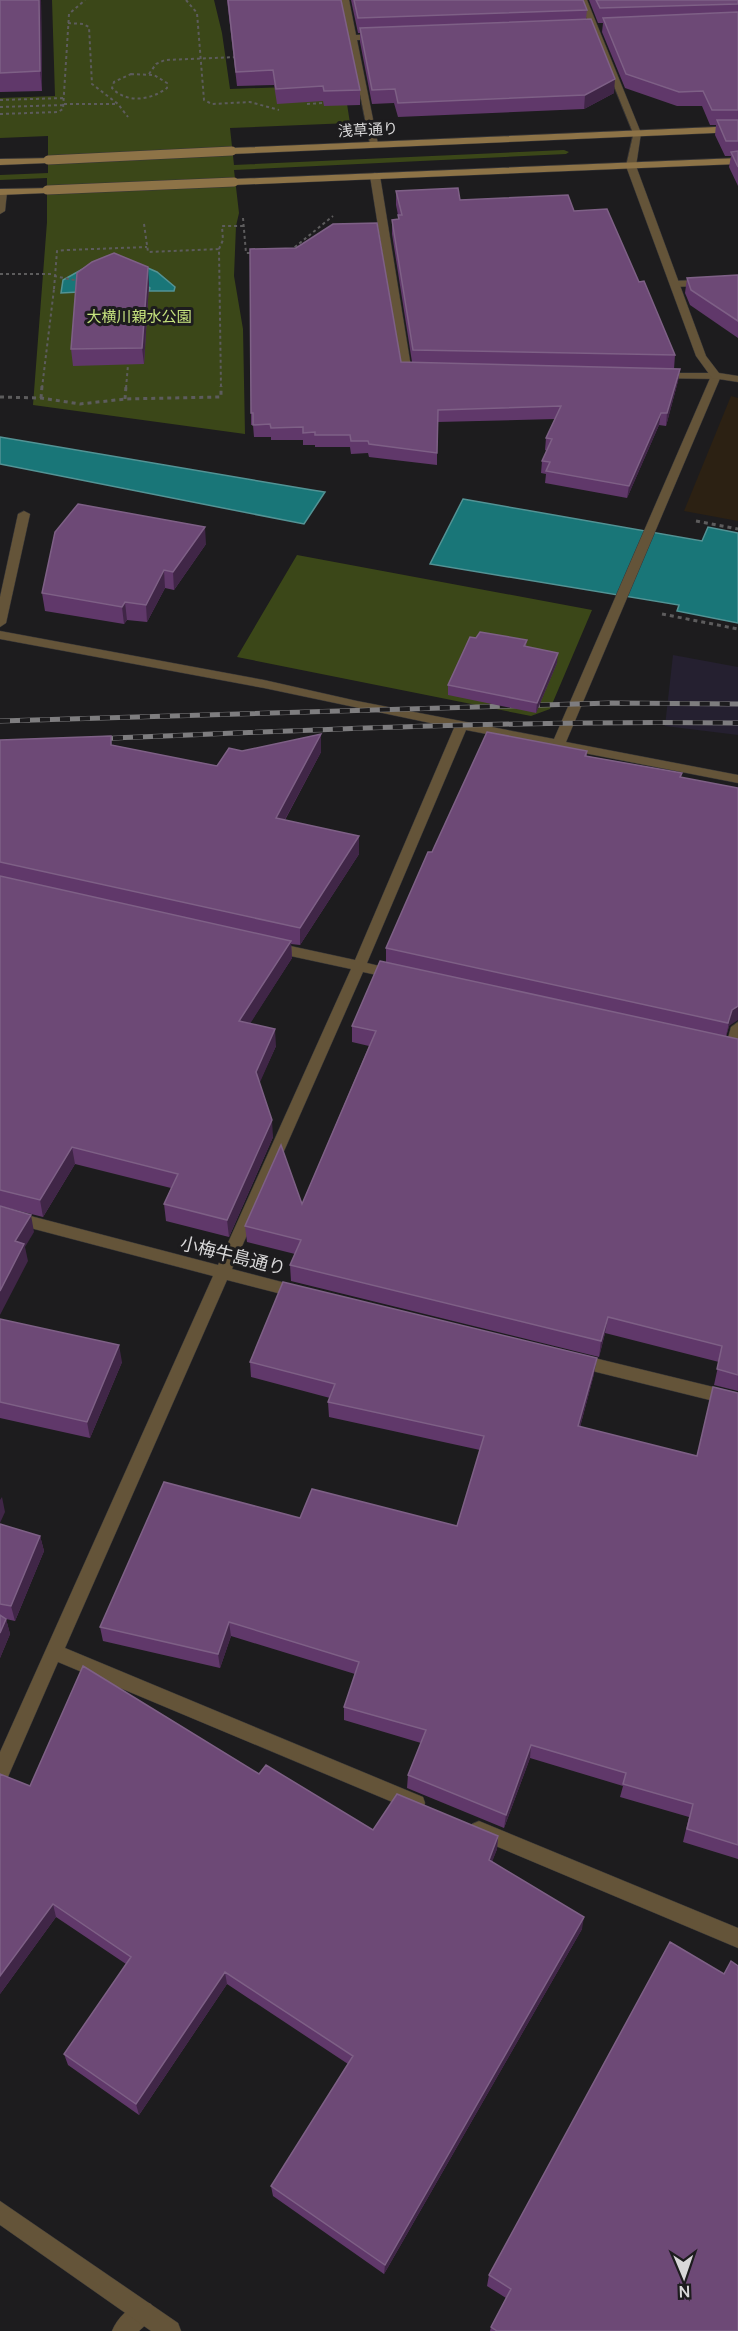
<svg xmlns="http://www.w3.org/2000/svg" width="738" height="2331" font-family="Manrope,'Noto Sans JP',sans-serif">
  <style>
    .commercial { fill: #252030 }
    .industrial { fill: #2c2113 }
    .green { fill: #3b4718 }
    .water { fill: #197678; stroke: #539395; stroke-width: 1.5 }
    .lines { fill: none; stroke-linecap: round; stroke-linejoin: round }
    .service-casing { stroke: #373638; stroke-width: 1 }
    .minor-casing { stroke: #373638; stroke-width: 1 }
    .tertiary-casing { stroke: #373638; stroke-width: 1 }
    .secondary-casing { stroke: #373638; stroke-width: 1 }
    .path-far1 { stroke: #5d5c5d; stroke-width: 2; stroke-dasharray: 3 3; stroke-linecap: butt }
    .path { stroke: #5d5c5d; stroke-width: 3; stroke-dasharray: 4 4; stroke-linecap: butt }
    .service { fill: #645439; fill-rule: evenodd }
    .minor { fill: #645439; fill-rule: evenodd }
    .tertiary { fill: #645439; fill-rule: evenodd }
    .secondary { fill: #8d7347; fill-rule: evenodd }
    .rail-casing { stroke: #7e7d7f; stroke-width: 5 }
    .rail { stroke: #1d1c1e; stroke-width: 4; stroke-dasharray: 10; stroke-linecap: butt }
    .secondary-bridge-casing { stroke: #373638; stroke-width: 10; stroke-linecap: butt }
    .path-bridge { stroke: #5d5c5d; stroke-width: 2; stroke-dasharray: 3 3; stroke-linecap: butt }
    .secondary-bridge { stroke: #8d7347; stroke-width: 9 }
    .wall { fill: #60386a }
    .shaded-wall { fill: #402647 }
    .building { fill: #6d4976; stroke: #7e6086; stroke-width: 1.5 }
    .labels { text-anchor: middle; stroke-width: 6; stroke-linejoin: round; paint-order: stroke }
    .far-street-label { font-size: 15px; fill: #d9d8d9; stroke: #1d1c1e }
    .far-park-label { font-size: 15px; fill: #c6e37e; stroke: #1d1c1e }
    .street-label { font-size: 18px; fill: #d9d8d9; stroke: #1d1c1e }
  </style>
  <rect width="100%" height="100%" fill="#1d1c1e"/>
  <path class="commercial" d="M673 655 738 667V735L665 726Z"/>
  <path class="industrial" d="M731 396 738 398V521L684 511Z"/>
  <path class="green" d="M52 0H214L222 33 230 89 344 85 350 123 230 128 234 165 564 150 569 152 566 154 234 170 239 213 236 226 234 276 243 329 245 434 33 405 47 222V178L0 180V175L48 173V136L0 138V98L55 96Z
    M297 555 592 610 550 709 531 716 237 657Z"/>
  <path class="water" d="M134 262 157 272 175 287 174 291H149L150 288 138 279 79 292 61 293 63 280 88 266Z
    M0 437 312 490 325 492 304 524 0 464Z
    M463 499 702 541 708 527 738 533V623L677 611 679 605 430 564Z"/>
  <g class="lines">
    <g class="service-casing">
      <path id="service" d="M375 173 380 176 411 367 422 370C418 375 405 375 401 370L370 176Z
        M660 373H716L721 376 716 379 656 378 655 376Z
        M738 1022V1051L732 1054 725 1049 731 1027Z"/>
    </g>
    <g class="minor-casing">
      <path id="minor" d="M341 0H349L356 35 378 34 382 37 378 40H357L378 144 374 147 370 144Z
        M579 0H587L641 133 640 135 633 133Z
        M2 189 7 192 5 211 0 214V190Z
        M738 278V284L675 287 670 284 675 281Z
        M716 373 721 376 566 742 738 775V783L466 730 367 963 400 971 402 974 395 979 363 972 232 1269 301 1287 307 1289 309 1293 307 1297 301 1299 227 1280 65 1648 423 1797 425 1803 423 1809 416 1812 409 1809 58 1662 7 1779 0 1782V1752L213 1276 0 1220V1208L218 1265 351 969 272 952 265 947 272 942 355 960 454 728 264 688 0 639V631L264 680 357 701 554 739 711 376Z
        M24 511 30 514 6 623 0 627V597L18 514Z
        M578 1354 738 1393V1407L572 1366 570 1361 572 1356Z
        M479 1821 738 1928V1948L472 1836 470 1830 472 1824Z
        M143 2301 151 2304 154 2312 151 2320 139 2331H112C117 2318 130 2306 143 2301Z"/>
    </g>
    <g class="tertiary-casing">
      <path id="tertiary" d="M634 131 641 133 636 166 706 356 719 373 738 376V382L712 378 696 356 626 166Z
        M0 2201 178 2323 181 2331H151L0 2225Z"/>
    </g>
    <g class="secondary-casing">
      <path id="secondary" d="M738 126V132L232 154 227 151 232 148Z
        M51 158 53 160 48 163 0 165V159Z
        M738 158V164L234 185 229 182 234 179Z
        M50 188 52 190 47 193 0 195V189Z"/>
    </g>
    <path class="path-far1" d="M186 0 197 13 204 100 212 104 250 102 279 110
      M68 23 83 24 89 27 92 84 118 104 128 117
      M131 74 154 75 167 83V88C151 100 127 104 112 88L114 82Z
      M149 74 156 64 165 60 238 57
      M0 100 65 98
      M64 104H118
      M307 104 323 103
      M0 107 64 105
      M0 114 58 112 63 109 69 14 85 0
      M243 218 246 253H252
      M144 224 148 252 219 249 221 388
      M219 249 223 240 222 226H243
      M67 250 147 247
      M290 251 333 216
      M0 274H54
      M54 276 79 281
      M42 388 54 289
      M126 388 128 365"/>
    <path class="path" d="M0 397 41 398 80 404 125 399 221 397V386
      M41 398 42 386
      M125 399 126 386
      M696 521 738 529
      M662 614 738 629"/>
    <use href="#service" class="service"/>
    <use href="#minor" class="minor"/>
    <use href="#tertiary" class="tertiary"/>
    <use href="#secondary" class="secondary"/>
    <g class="rail-casing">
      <path id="rail" d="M0 721 611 703 738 704
        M93 739C308 730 523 720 738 723"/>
    </g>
    <use href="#rail" class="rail"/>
    <g class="secondary-bridge-casing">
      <path id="secondary-bridge" d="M48 160 232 151
        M47 190 234 182"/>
    </g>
    <path class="path-bridge" d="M54 289 57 251 67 250"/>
    <use href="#secondary-bridge" class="secondary-bridge"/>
  </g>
  <path class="wall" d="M0 0H41L42 91 0 92Z
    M227 0H341L360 90V105L324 106 323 101 277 104 274 85 237 86Z
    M351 0H583L587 10 586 19 614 93 584 109 398 117 394 103 372 104 360 42V33H358Z
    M589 0H738V186L729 167 731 156H725L715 135 716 125H710L702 106H677L625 88 602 32 603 23H598Z
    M396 191 460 200 574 211 639 282 675 355 674 369H680L678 381 666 426 659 425 627 498 545 483 546 474 541 473 542 461 547 451 545 450 546 438 555 419 437 422V465L369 457 368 453 351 454 350 447H315V445H303V440H271V437H254L253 425H251V413L401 362H412L392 234V220L398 219V215L396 205Z
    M738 275V338L690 305 685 293 687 278Z
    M149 284 144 364 73 366 71 349Z
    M206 544 174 590 165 588 147 622 127 620 124 624 45 611 42 593Z
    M476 638 527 640 526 646 557 663 536 713 448 695V685Z
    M0 740 112 745 217 766 242 751 321 752 285 820 359 836V854L300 945 291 944 292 958 250 1023 276 1046 259 1083 273 1137 229 1237 166 1221 164 1204 171 1188 75 1164 43 1217 0 1206Z
    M587 751V756L682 773 681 777 729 1026 726 1037 738 1039V1391L714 1385 719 1362 605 1333 599 1357 291 1281 290 1265 295 1254 247 1242 245 1226 302 1204 369 1046 352 1042V1026L386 963V948L432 852Z
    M0 1319 122 1362 90 1438 0 1418Z
    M250 1362 594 1374 580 1427 697 1456 738 1393V1859L683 1842 689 1817 620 1797 623 1786 530 1758 504 1828 407 1788 408 1775 421 1743 344 1720V1707L355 1674 231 1636 220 1668 103 1641 100 1627 300 1518 457 1526 480 1450 329 1417 328 1402 330 1398 251 1377Z
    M0 1524 40 1536 44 1551 15 1621 6 1619 10 1634 0 1658Z
    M259 1774 373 1830 498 1836 497 1849 492 1861 582 1929 384 2274 273 2196 271 2186 348 2064 227 1984 139 2115 68 2065 64 2054 126 1964 56 1917 0 1994 30 1786Z
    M489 2275 738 2331H490L491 2327 506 2298 487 2286Z"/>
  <path class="shaded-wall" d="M39 0H41L42 91 40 71Z
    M615 79 614 93 584 109 585 95Z
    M148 267 149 284 144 364 142 348Z
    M680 369 678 381 666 426 667 413Z
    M661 413 659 425 627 498 629 486Z
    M205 527 206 544 174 590 173 572Z
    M164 570 165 588 147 622 146 605Z
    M125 602 127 620 124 624 122 607Z
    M558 653 557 663 536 713 537 703Z
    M321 734V752L276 836V818Z
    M359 836V854L300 945V928Z
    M291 941 292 958 241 1038 239 1021Z
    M738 1006V1020L729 1026 725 1040 732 1010Z
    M275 1029 276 1046 257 1089 256 1072Z
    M272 1120 273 1137 229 1237 227 1220Z
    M72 1147 75 1164 43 1217 40 1200Z
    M31 1215 34 1232 25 1247 28 1261 0 1315V1291L15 1241Z
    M608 1317 605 1333 599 1357 601 1341Z
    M119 1345 122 1362 90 1438 87 1422Z
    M597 1358 594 1374 576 1442 578 1426Z
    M2 1497 5 1512 0 1523V1500Z
    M40 1536 44 1551 15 1621 11 1606Z
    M6 1619 10 1634 0 1658V1633Z
    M229 1622 231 1636 220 1668 218 1654Z
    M531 1745 530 1758 504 1828 506 1815Z
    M498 1836 497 1849 488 1873 489 1860Z
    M53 1904 56 1917 0 1994V1976Z
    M584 1917 582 1929 384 2274 385 2265Z
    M225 1972 227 1984 139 2115 136 2104Z"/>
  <path class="building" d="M0 0H39L40 71 0 73Z
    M228 0H341L360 90 324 91 323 86 276 89 273 70 236 72Z
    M354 0H583L587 10 358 18Z
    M596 0H738V4L600 8Z
    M738 12V110H712L703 91 679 92 626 74 603 18Z
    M591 19 615 79 585 95 398 103 395 89 372 90 360 28Z
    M717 120H738V141H726Z
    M738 151V167L731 152Z
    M458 188 460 200 568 195 574 211 607 209 639 282 644 281 675 355 413 350 392 220 399 219 398 215H402L396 191Z
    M377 223 401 362 680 369 667 413H661L629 486 546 471 550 462 542 461 552 439 546 438 561 406 438 410 437 453 369 444 368 441H351L350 435H315V432L303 433V427L271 428 270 424 253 425V413H251L250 249 296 248 333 224Z
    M114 253 148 267 142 348 71 349 77 273 92 262Z
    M738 275V321L691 290 687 278Z
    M78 504 205 527 173 572 164 570 146 605 125 602 122 607 42 593 55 532Z
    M480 632 527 640 524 646 558 653 537 703 448 685 470 637 476 638Z
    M487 732 587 751 585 756 682 773 680 777 738 788V1006L732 1010 728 1023 386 948 428 852H432Z
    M321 734 276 818 359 836 300 928 0 862V740L111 736V745L217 766 229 748 242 751Z
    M0 876 291 941 239 1021 275 1029 256 1072 272 1120 227 1220 164 1204 178 1174 72 1147 40 1200 0 1190Z
    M380 961 738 1039V1375L717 1369 722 1346 608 1317 601 1341 290 1265 301 1240 245 1226 281 1145 302 1204 376 1031 352 1026Z
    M0 1206 31 1215 15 1241 24 1244 0 1291Z
    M283 1282 597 1358 578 1426 697 1456 713 1387 738 1393V1845L687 1829 693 1804 623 1784 626 1773 531 1745 506 1815 408 1775 426 1730 344 1707 359 1662 229 1622 218 1654 100 1627 164 1482 300 1518 312 1489 457 1526 484 1436 328 1402 335 1384 250 1362Z
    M0 1319 119 1345 87 1422 0 1402Z
    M0 1524 40 1536 11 1606 0 1604Z
    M0 1615 6 1619 0 1633Z
    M83 1666 259 1774 266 1765 373 1830 397 1794 498 1836 489 1860 584 1917 385 2265 271 2186 353 2056 225 1972 136 2104 64 2054 131 1957 53 1904 0 1976V1774L30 1786Z
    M670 1942 724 1974 731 1961 738 1966V2331H497L491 2327 511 2289 489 2275Z"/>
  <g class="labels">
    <g class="far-street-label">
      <text transform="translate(368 130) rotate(-3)" y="5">浅草通り</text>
    </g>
    <g class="far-park-label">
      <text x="139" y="322">大横川親水公園</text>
    </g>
    <g class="street-label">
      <text transform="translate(233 1256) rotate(14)" y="6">小梅牛島通り</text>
    </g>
  </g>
  <g transform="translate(684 2277) rotate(178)" stroke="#1d1c1e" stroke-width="4.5" paint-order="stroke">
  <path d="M0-4.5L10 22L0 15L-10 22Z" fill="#d9d8d9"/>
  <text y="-9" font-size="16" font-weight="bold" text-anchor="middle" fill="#d9d8d9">N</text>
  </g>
</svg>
